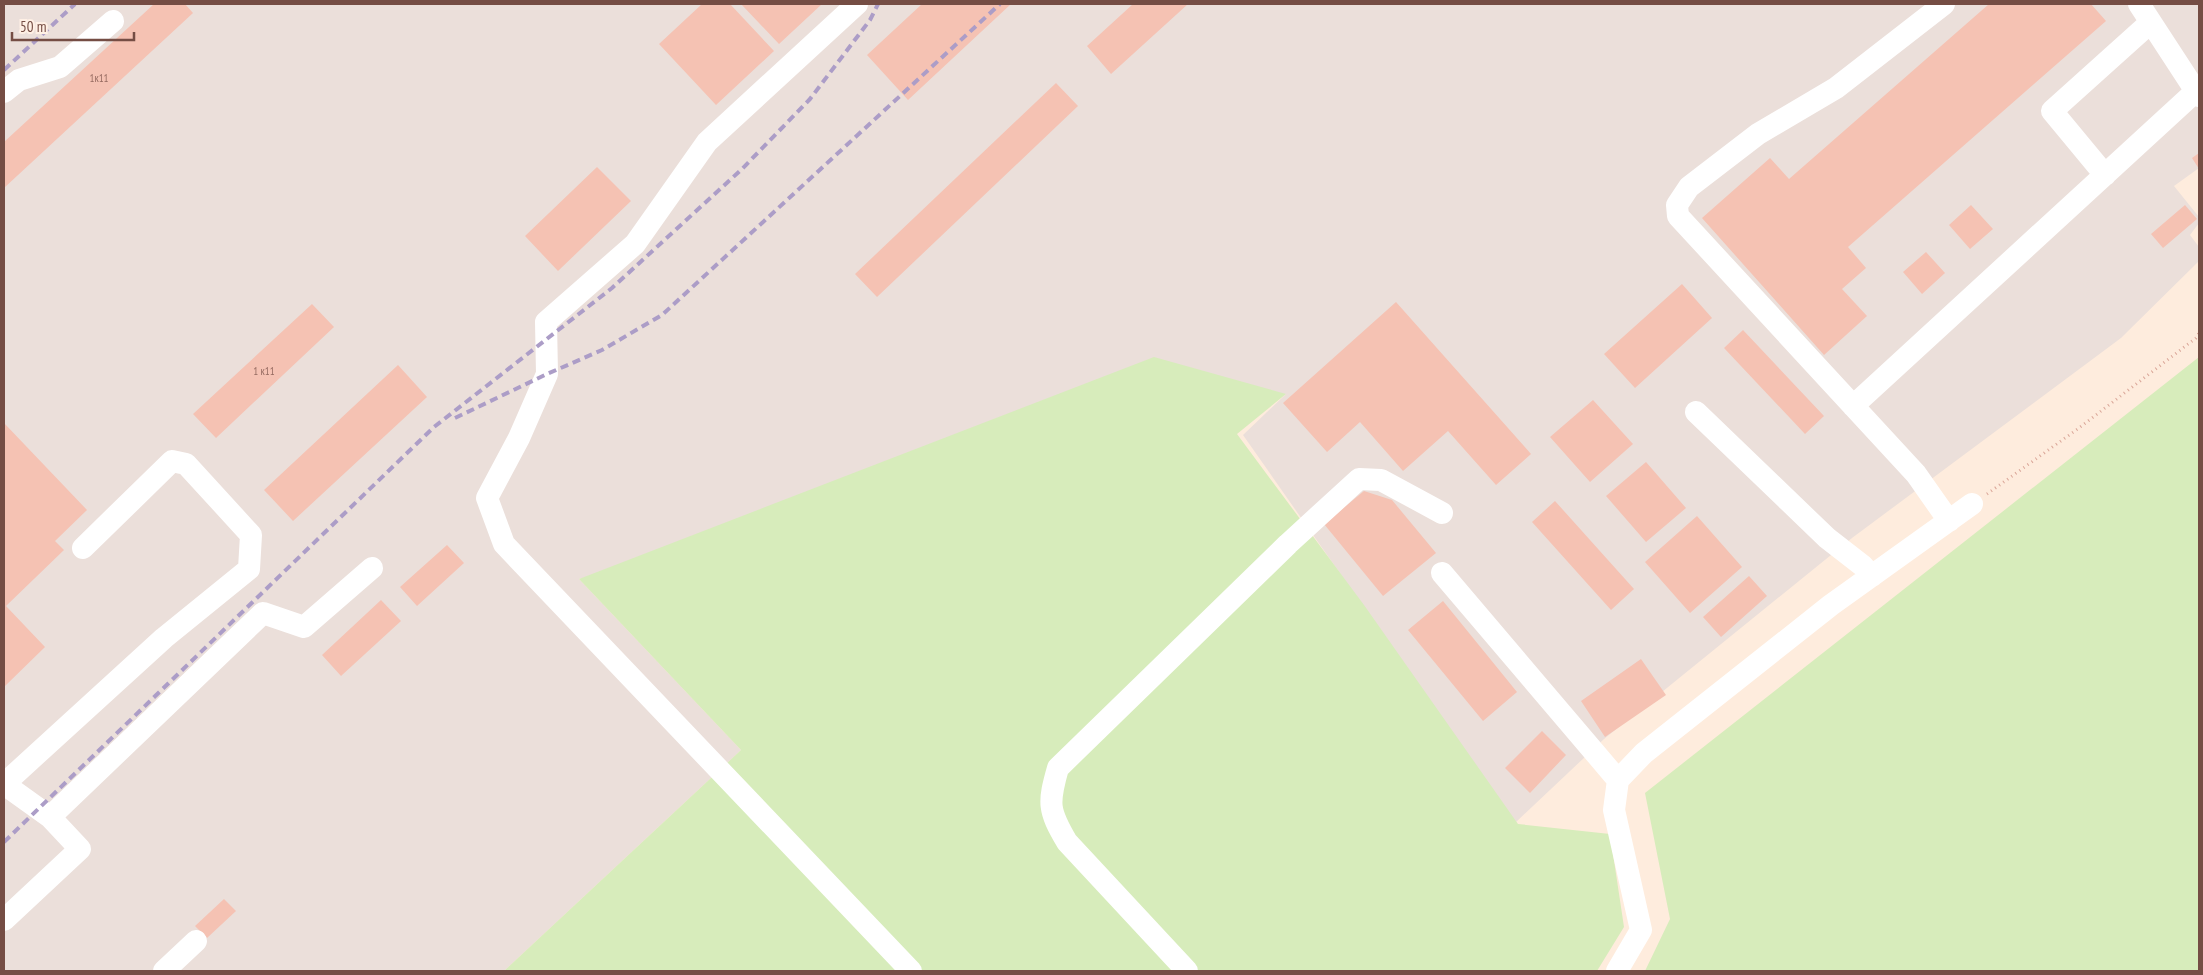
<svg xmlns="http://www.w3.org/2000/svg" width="2203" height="975" font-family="'PT Sans Narrow',sans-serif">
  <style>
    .industrial { fill: #ebdfda }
    .green { fill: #d7ecbb }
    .building { fill: #f5c2b3 }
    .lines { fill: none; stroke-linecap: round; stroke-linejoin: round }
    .path { stroke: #d9a597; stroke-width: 3; stroke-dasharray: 1 4; stroke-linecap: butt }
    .minor { stroke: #fff; stroke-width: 22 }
    .rail { stroke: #ac9dc7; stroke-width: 4; stroke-dasharray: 8 5; stroke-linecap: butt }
    .labels { text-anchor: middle; stroke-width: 4; stroke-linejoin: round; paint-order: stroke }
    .number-label { font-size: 11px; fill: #956a60 }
  </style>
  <rect width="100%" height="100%" fill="#feecdd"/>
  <path class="industrial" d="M4 4H2199V168L2174 186 2199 217V223L2190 235 2199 247V261L2121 338 1852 538 1604 739 1515 823 1243 435 1286 394 579 579 741 750 504 971H4Z"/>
  <path class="green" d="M1154 357 1286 394 1237 434 1364 605 1518 824 1610 834 1624 927 1597 971H504L741 750 579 579Z
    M2199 357V971H1645L1670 919 1645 793Z"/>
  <path class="building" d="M154 4H185L193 13 4 188V142Z
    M702 4H730L774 51 716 105 659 44Z
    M741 4H822L779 44Z
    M922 4H1011L908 100 867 55Z
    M1133 4H1188L1111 74 1087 46Z
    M1989 4H2091L2106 21 1848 247 1866 268 1842 289 1867 316 1824 355 1702 218 1770 158 1789 179Z
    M1056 83 1078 106 877 297 855 274Z
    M2199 153V169L2192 158Z
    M597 167 631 201 558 271 525 236Z
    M1971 205 1993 229 1970 249 1949 225Z
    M2185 205 2197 219 2163 248 2151 234Z
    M1926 252 1945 273 1922 294 1903 272Z
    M1682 284 1712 318 1635 388 1604 354Z
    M1396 302 1531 454 1496 485 1448 431 1403 471 1360 422 1327 452 1283 403Z
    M312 304 334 327 216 438 193 414Z
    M1743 330 1824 416 1805 434 1724 348Z
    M398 365 427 397 293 521 264 490Z
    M1593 400 1633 444 1590 482 1550 437Z
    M4 423 87 510 55 541 64 550 6 606 45 647 4 687Z
    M1646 462 1686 508 1646 542 1606 496Z
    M1364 491 1392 500 1436 553 1383 596 1324 524Z
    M1555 501 1634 589 1611 610 1532 522Z
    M1697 516 1742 567 1690 613 1645 562Z
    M447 545 464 563 417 606 400 587Z
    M1749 576 1767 596 1721 637 1703 617Z
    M381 600 401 621 341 676 322 655Z
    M1443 601 1517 692 1483 721 1408 630Z
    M1641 659 1666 695 1605 737 1581 701Z
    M1542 731 1566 755 1530 793 1505 768Z
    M224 899 236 911 207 938 195 926Z"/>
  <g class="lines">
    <path class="path" d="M1987 494 2079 428 2196 338 2199 333"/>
    <path class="minor" d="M857 4 707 142 635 244 546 322 547 374 519 438 487 498 504 544 911 971
      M1944 4 1836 88 1758 134 1689 187 1677 205 1678 216 1916 474 1949 521
      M2139 4 2199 96
      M4 92 19 80 60 67 113 21
      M2105 175 2052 111 2151 22
      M1853 406 2196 91
      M1696 412 1827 538 1863 566 1872 576
      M1442 573 1618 780
      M4 784 164 638 249 569 251 535 186 464 172 461 83 548
      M4 784 50 817
      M4 920 80 849 50 817 263 613 304 627 372 568
      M164 971 196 941
      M1187 971 1067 842C1048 810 1048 803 1058 768L1288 544 1359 479 1381 480 1442 513
      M1617 971 1641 930 1614 810 1618 780 1644 753 1831 605 1972 504"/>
    <path class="rail" d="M4 70 75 4
      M455 418 547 374 602 350 662 315 1000 4
      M4 842 434 427 612 288 742 169 810 99 870 20 878 4"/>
  </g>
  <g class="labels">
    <g class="number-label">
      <text x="99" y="82">1к11</text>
      <text x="264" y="375">1 к11</text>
    </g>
  </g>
  <rect width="2203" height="975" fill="none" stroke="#754d44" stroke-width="10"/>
  <path d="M12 32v8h122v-8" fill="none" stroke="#754d44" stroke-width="2.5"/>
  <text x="20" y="32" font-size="15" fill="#754d44" stroke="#fff0e5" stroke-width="4" paint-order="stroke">50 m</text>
</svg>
